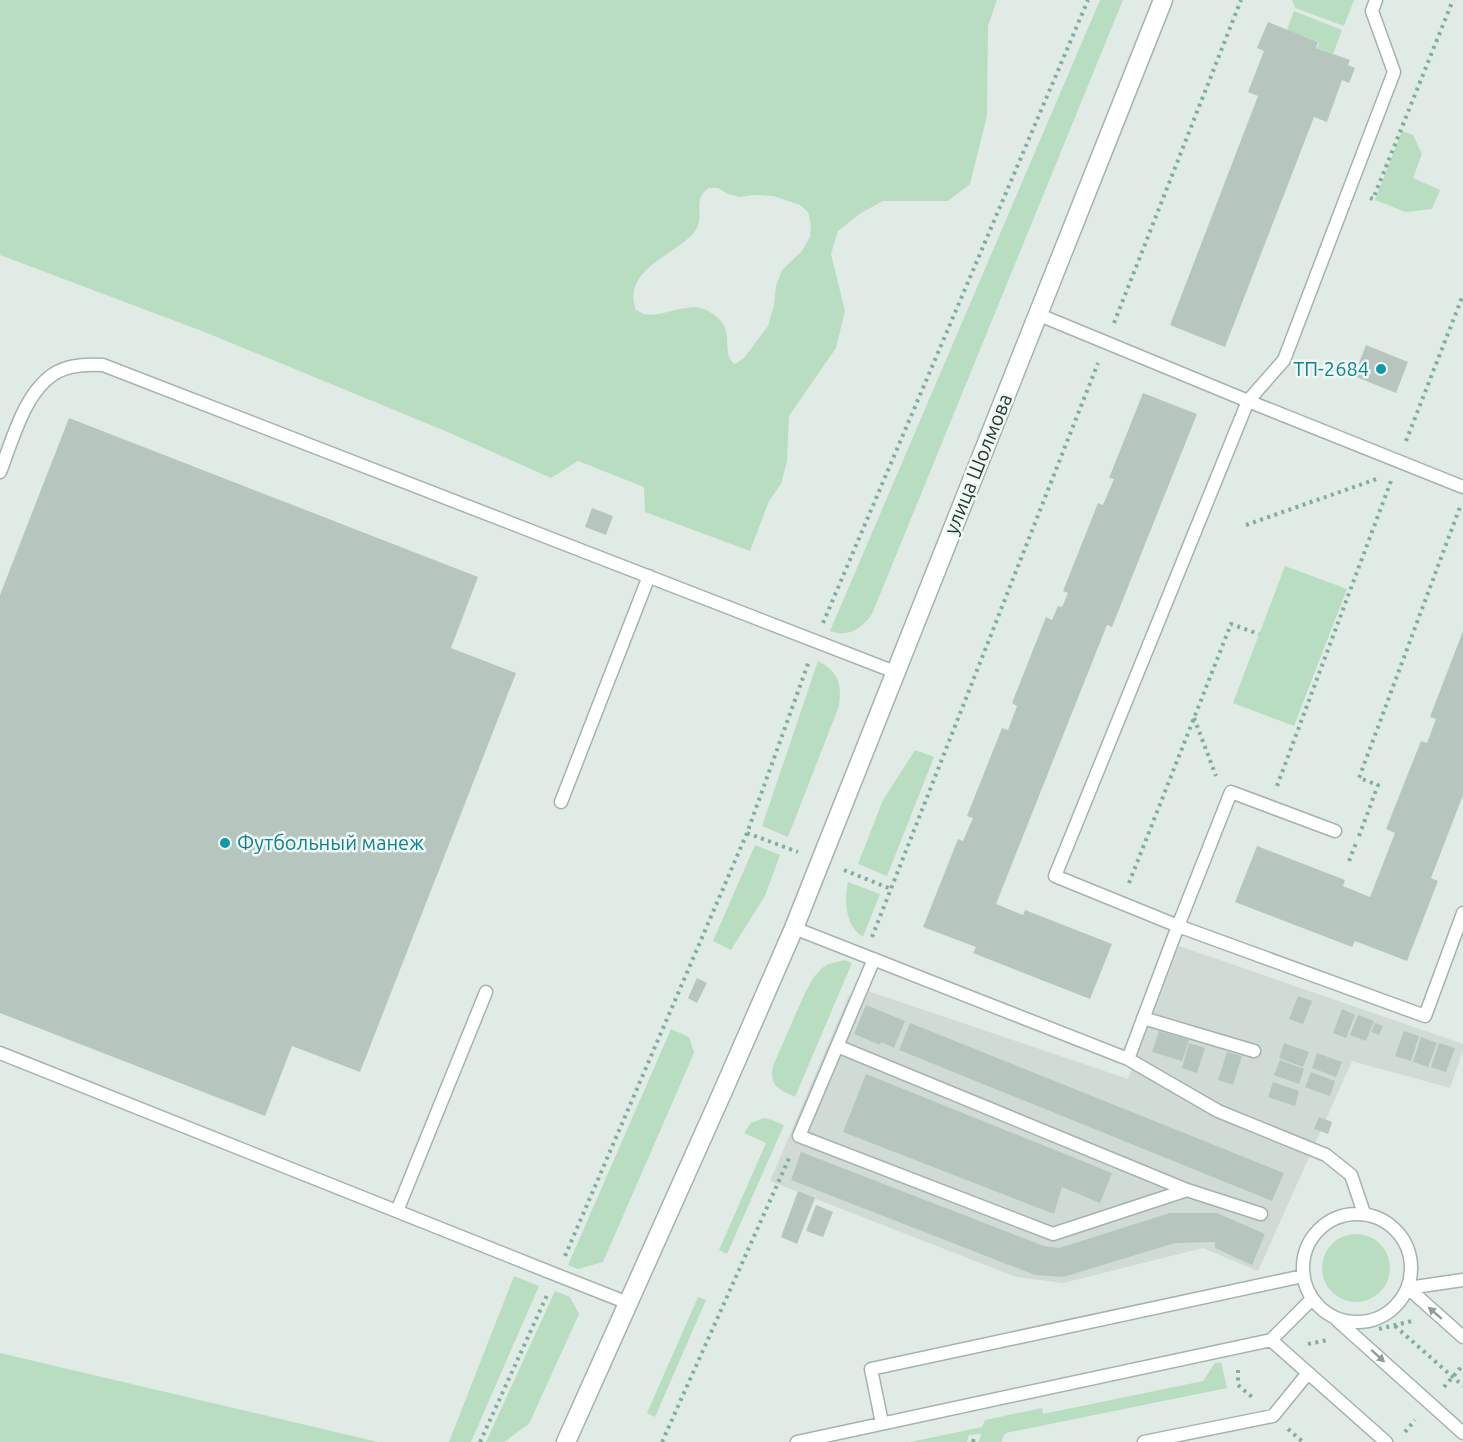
<svg xmlns="http://www.w3.org/2000/svg" width="1463" height="1442" font-family="Ubuntu,sans-serif">
  <style>
    .built { fill: #cfdbd4 }
    .green { fill: #b9ddc0; fill-rule: evenodd }
    .building { fill: #b6c6be }
    .lines { fill: none; stroke-linecap: round; stroke-linejoin: round }
    .lane-casing { stroke: #a4b3ac; stroke-width: 15 }
    .street-casing { stroke: #a4b3ac; stroke-width: 21 }
    .path { stroke: #81af9d; stroke-width: 4; stroke-dasharray: 3 4.5; stroke-linecap: butt }
    .lane { stroke: #fff; stroke-width: 12 }
    .street { stroke: #fff; stroke-width: 18 }
    .oneway { fill: #909e98 }
    .culture-dot { fill: #0f9aa8; stroke: #f1f8f4; stroke-width: 2 }
    .labels { text-anchor: middle; stroke-width: 5; stroke-linejoin: round; paint-order: stroke }
    .culture-label { font-size: 20px; fill: #0d838f; stroke: #f1f8f4; text-anchor: end }
    .street-label { font-size: 20px; fill: #213c32; stroke: #f1f8f4 }
  </style>
  <rect width="100%" height="100%" fill="#e1ebe6"/>
  <path class="built" d="M1179 946 1463 1044V1050L1450 1088 1352 1061 1258 1271 1203 1248 1063 1283 1016 1277 770 1181 849 995 862 989 1128 1079Z"/>
  <path class="green" d="M0 0H997L988 26 987 116 970 184 948 201H883L861 213 838 231 831 254 845 311 836 348 789 416 787 461 781 484 769 501 750 551 645 512 644 487 578 461 551 478 450 433 207 333 0 255ZM709 188H718L728 194 740 197 753 195 773 196 800 205 808 212 811 225 810 237 802 251 782 270 776 286 774 305 768 326 744 358 737 363 734 364C720 351 737 330 713 314 705 308 697 306 686 308 674 309 657 317 644 314 643 314 637 310 636 310 622 273 668 257 690 237 710 219 689 201 709 188Z
    M1100 0H1123L872 614C862 629 847 638 830 631Z
    M1292 0H1354L1344 26 1295 8Z
    M1294 11 1342 30 1333 54 1317 48 1319 42 1287 30Z
    M1402 131 1413 135 1422 154 1413 178 1440 190 1432 209 1406 212 1375 200Z
    M1285 566 1347 589 1294 726 1233 703Z
    M818 661C839 672 842 684 839 706L788 837 762 826Z
    M915 750 934 757 887 876 858 864 883 800Z
    M755 845 780 855 765 896 731 950 713 941Z
    M848 882 880 894 863 937C845 926 844 900 848 882Z
    M845 960 852 963 795 1097C778 1089 769 1086 773 1066L804 995 813 978 822 968 829 964Z
    M671 1029 689 1037 694 1053 603 1262 578 1269 568 1265Z
    M764 1118 772 1120 784 1125 727 1254 719 1250 766 1143 744 1133 751 1123Z
    M1322 1268a34 34 0 1 1 68 0a34 34 0 1 1-68 0Z
    M514 1276 539 1286 471 1442H449Z
    M555 1291 570 1297 579 1314 529 1424 504 1442H486Z
    M698 1297 706 1300 655 1417 647 1413Z
    M0 1353 378 1442H0Z
    M1221 1362 1227 1388 1006 1433 1002 1439V1442H979L981 1434 969 1435 967 1442H910L982 1427 985 1420 1042 1408 1043 1414 1203 1381 1215 1363Z"/>
  <path class="building" d="M1268 22 1318 42 1316 48 1350 60 1348 65 1355 68 1349 83 1342 80 1327 122 1314 117 1225 347 1170 325 1258 96 1248 92 1264 51 1257 48Z
    M1366 345 1408 362 1396 393 1354 376Z
    M1143 393 1197 414 1112 627 1107 625 996 904 1023 915 1025 910 1112 944 1090 999 973 953 976 947 923 927 958 839 963 841 973 818 967 816 1002 728 1008 730 1017 706 1012 703 1046 617 1052 620 1058 606 1062 607 1068 593 1063 591 1098 503 1103 505 1114 479 1109 478Z
    M69 418 478 577 451 648 516 673 360 1072 292 1046 265 1116 0 1013V595Z
    M592 508 613 516 606 535 585 527Z
    M1463 631V795L1431 878 1438 881 1407 961 1355 941 1352 947 1235 902 1257 846 1345 880 1343 886 1370 897 1395 833 1386 829 1421 741 1427 743 1436 719 1430 717Z
    M697 978 707 983 697 1003 688 998Z
    M1298 996 1312 1001 1303 1024 1289 1019Z
    M866 1005 905 1021 894 1048 881 1042 880 1045 854 1034Z
    M1342 1009 1355 1015 1346 1038 1333 1033Z
    M1358 1015 1374 1021 1366 1041 1350 1035Z
    M910 1023 1284 1173 1272 1201 899 1050Z
    M1375 1023 1383 1026 1379 1035 1371 1032Z
    M1159 1031 1189 1040 1182 1061 1152 1052Z
    M1404 1031 1419 1036 1411 1061 1395 1056Z
    M1421 1037 1437 1043 1428 1067 1413 1062Z
    M1189 1043 1205 1048 1197 1073 1182 1068Z
    M1284 1043 1309 1052 1303 1067 1279 1058Z
    M1439 1043 1455 1048 1446 1072 1431 1067Z
    M1227 1052 1242 1056 1233 1085 1218 1080Z
    M1317 1053 1342 1062 1336 1077 1312 1068Z
    M1280 1060 1304 1069 1299 1084 1274 1075Z
    M1311 1072 1335 1081 1330 1096 1305 1087Z
    M866 1074 1112 1173 1100 1203 1062 1187 1054 1214 843 1132Z
    M1273 1082 1299 1091 1295 1106 1268 1097Z
    M1319 1117 1332 1122 1328 1134 1314 1129Z
    M801 1152 1044 1246 1059 1248 1170 1213H1217L1265 1234 1252 1265 1215 1248V1242L1175 1243 1063 1277 1035 1275 791 1180Z
    M798 1191 815 1198 797 1244 781 1237Z
    M816 1205 833 1212 823 1237 806 1231Z"/>
  <g class="lines">
    <g class="lane-casing">
      <path id="lane" d="M1037 314 1248 401 1463 487
        M0 472C13 439 25 390 57 372 71 364 88 364 103 365L895 672
        M561 802 649 576
        M1335 831 1231 792 1178 926 1055 876 1248 401 1284 360 1394 72 1372 11 1376 0
        M794 928 1128 1059 1178 926 1425 1016 1463 913
        M874 959 799 1136 1053 1234 1187 1190
        M1143 1018 1254 1051
        M837 1046 1187 1190 1261 1214
        M0 1053 557 1275 628 1303
        M1128 1059 1218 1111 1326 1155 1351 1175 1364 1213
        M397 1211 486 992
        M1303 1268a54 54 0 1 1 108 0a54 54 0 1 1-108 0Z
        M1408 1288 1463 1337
        M1408 1288 1463 1280
        M1337 1320 1463 1433
        M1271 1340 1386 1442
        M882 1423 871 1369 1303 1276
        M797 1442 1271 1340 1312 1299
        M1144 1442 1273 1416 1308 1373"/>
    </g>
    <g class="street-casing">
      <path id="street" d="M566 1442 723 1091 794 928 1163 0"/>
    </g>
    <path class="path" d="M1370 198 1373 199 1453 0
      M1114 323 1241 0
      M1406 441 1463 295
      M1246 525 1379 478
      M823 623 1088 0
      M1194 718 1216 776
      M1277 786 1391 481
      M747 833 798 852
      M1359 836 1378 785 1359 778 1460 507
      M1349 861 1356 843
      M844 870 891 889
      M1129 883 1231 624 1259 634
      M872 937 1098 363
      M565 1256 747 833 809 661
      M1395 1326 1463 1386
      M1379 1329 1412 1321
      M1308 1344 1328 1340
      M1238 1370V1385L1253 1398
      M1444 1387 1463 1365
      M1288 1429 1303 1442
      M1405 1432 1415 1420
      M480 1442 548 1293
      M662 1442 790 1156
      M973 1442 974 1438"/>
    <use href="#lane" class="lane"/>
    <use href="#street" class="street"/>
  </g>
  <defs><path id="oneway-solid" d="M-6-.8H1V-3.2L6.5 0L1 3.2V.8H-6Z" transform="scale(1.5)"/></defs>
  <g class="oneway">
    <use href="#oneway-solid" transform="translate(1435 1313) rotate(-139)"/>
    <use href="#oneway-solid" transform="translate(1378 1356) rotate(42)"/>
  </g>
  <g class="culture-dot">
    <circle cx="1381" cy="369" r="6"/>
    <circle cx="225" cy="843" r="6"/>
  </g>
  <g class="labels">
    <g class="culture-label">
      <text x="1369" y="376">ТП-2684</text>
      <text x="237" y="850" text-anchor="start">Футбольный манеж</text>
    </g>
    <g class="street-label">
      <text transform="translate(978 464) rotate(-68)" y="7">улица Шолмова</text>
    </g>
  </g>
</svg>
